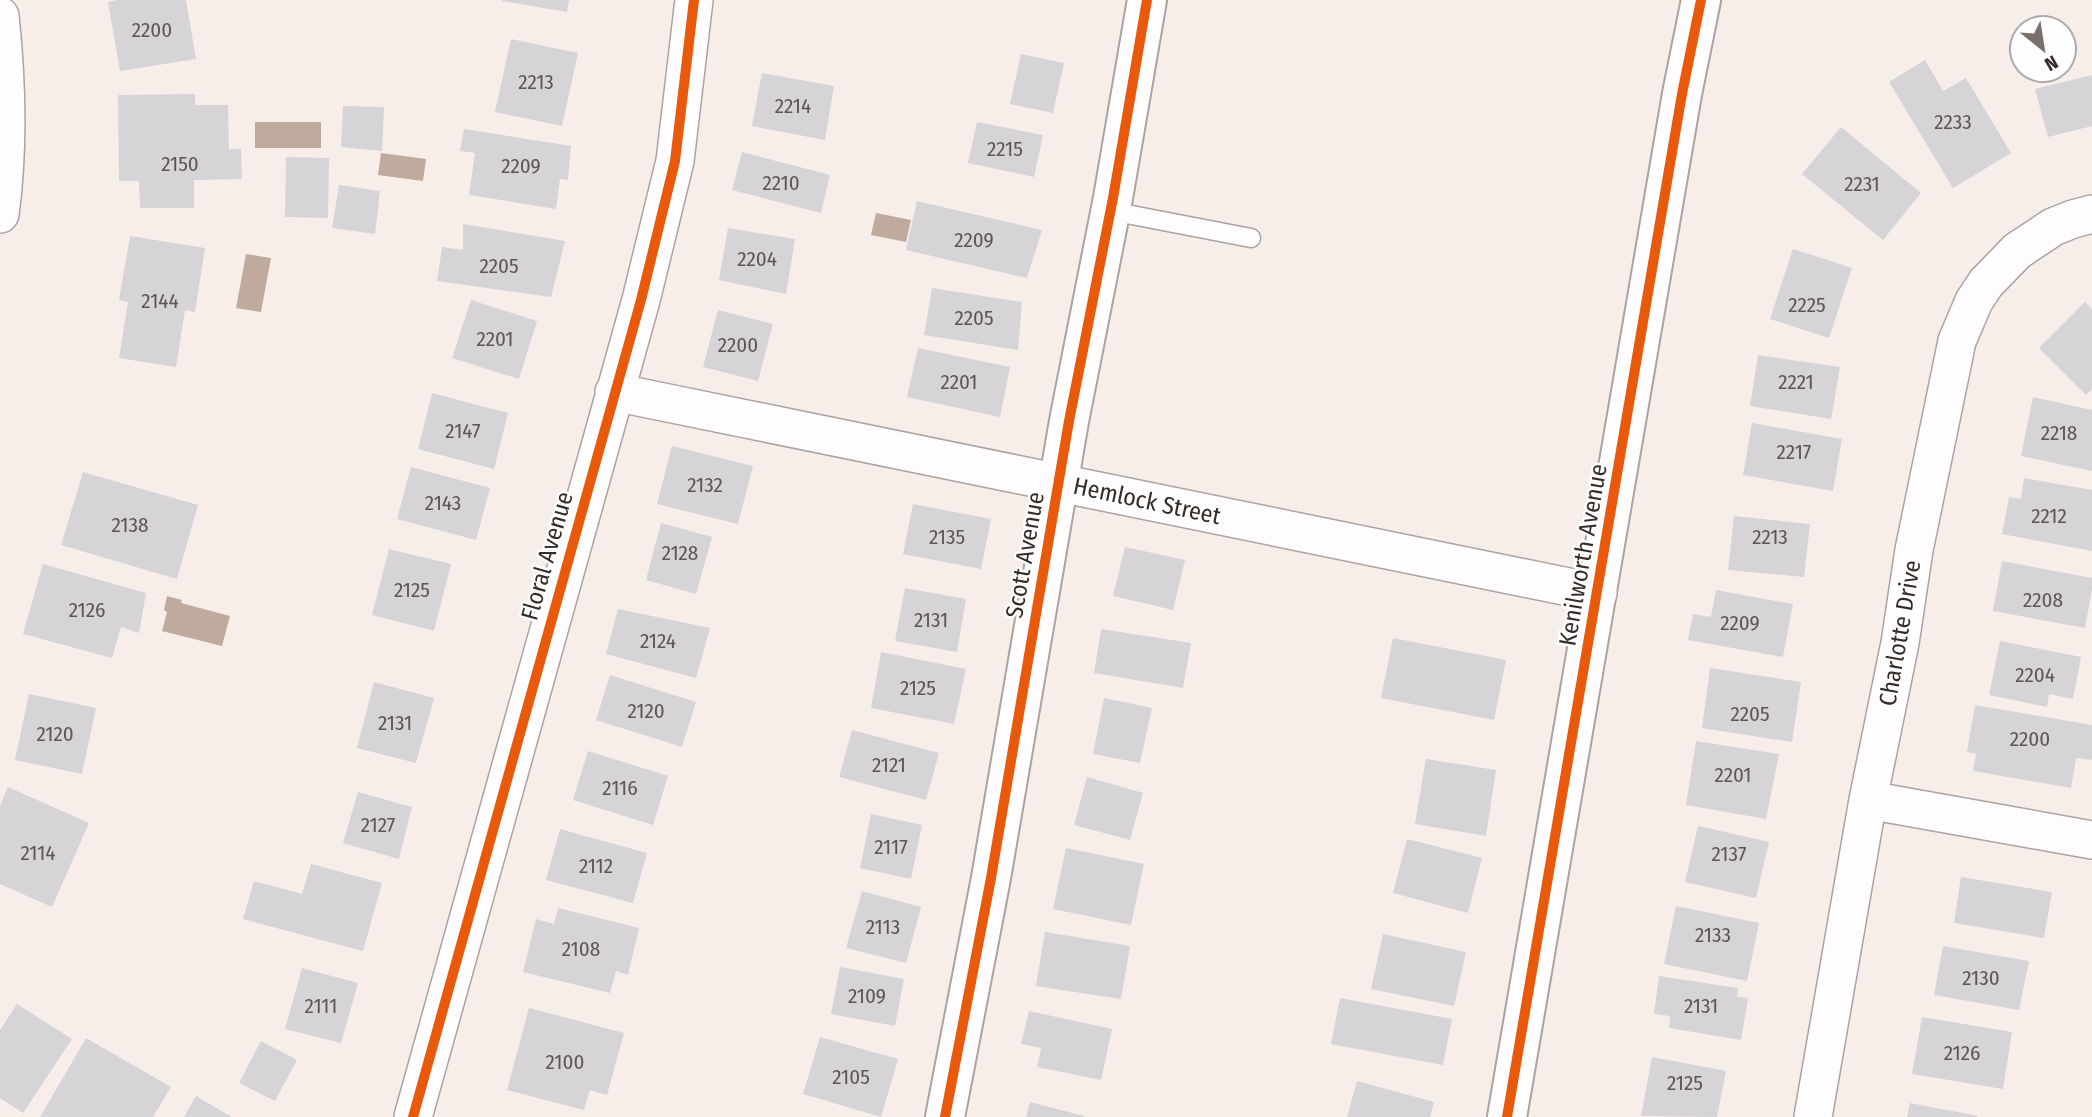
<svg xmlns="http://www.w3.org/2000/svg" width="2092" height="1117" font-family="'Fira Sans Condensed',sans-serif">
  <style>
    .water { fill: #c0a99d }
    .building { fill: #d6d4d6 }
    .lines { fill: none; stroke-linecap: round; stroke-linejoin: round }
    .lane-casing { stroke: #aba39f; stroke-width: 21 }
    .street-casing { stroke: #aba39f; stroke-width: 40 }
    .secondary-casing { stroke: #aba39f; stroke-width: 42 }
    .lane { stroke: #fefcfc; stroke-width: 18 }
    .street { stroke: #fefcfc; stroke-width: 37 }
    .secondary { stroke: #fefcfc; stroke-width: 38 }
    .cycleway-casing { stroke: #fefefe; stroke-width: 15 }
    .cycleway { stroke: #e8590c; stroke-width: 10 }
    .labels { text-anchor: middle; stroke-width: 5; stroke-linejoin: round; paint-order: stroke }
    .number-label { font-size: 21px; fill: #5d5653 }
    .street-label { font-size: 24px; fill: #352c27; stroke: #fefefe }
  </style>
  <rect width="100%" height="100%" fill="#f7eeea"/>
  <path class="water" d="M255 122H321V148H255Z
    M381 153 426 159 423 181 378 175Z
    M876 213 911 220 906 242 871 235Z
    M246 254 271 258 261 312 236 308Z
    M167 596 182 600 181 603 230 616 222 646 162 631 167 612 164 610Z"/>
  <path class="building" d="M117 0H186L196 59 120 71 108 2Z
    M502 0H569L567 12 502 1Z
    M511 39 578 53 562 126 495 112Z
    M1021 54 1064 63 1053 113 1010 104Z
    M1925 60 1943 91 1966 78 2011 153 1953 188 1889 82Z
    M762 73 834 86 825 140 752 126Z
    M2092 75V126L2048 137 2035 89Z
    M195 94V105H228L229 149H241L242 179 194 180V208H140L139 181H119L118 95Z
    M343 106 384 107 382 151 341 147Z
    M977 122 1043 135 1034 177 968 163Z
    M1841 127 1921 193 1883 240 1802 174Z
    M464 129 571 146 568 180 560 179 556 209 469 195 475 153 460 151Z
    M742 152 830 175 821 213 732 190Z
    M286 157 329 158 328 218 285 217Z
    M339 185 380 191 375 234 332 228Z
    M917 201 1042 230 1027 278 906 250Z
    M463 224 565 241 551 297 437 281 442 247 463 250Z
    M728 228 795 239 786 294 719 280Z
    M130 236 205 248 195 312 185 310 176 367 119 358 128 302 119 300Z
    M1793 249 1852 268 1829 338 1770 319Z
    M932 288 1022 302 1018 350 924 335Z
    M471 300 537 321 519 379 452 358Z
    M2085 302 2092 309V389L2086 395 2039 348Z
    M718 310 773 324 758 381 703 367Z
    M918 348 1010 367 1000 417 907 397Z
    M1758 355 1840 367 1831 419 1750 406Z
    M432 393 508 413 494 469 418 449Z
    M2033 397 2092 410V471L2021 456Z
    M1752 423 1842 439 1833 491 1743 475Z
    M672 446 753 466 738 524 657 504Z
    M411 467 490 488 476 540 397 519Z
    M83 472 198 505 177 579 61 545Z
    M2024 478 2092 490V551L2002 534 2009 497 2021 499Z
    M913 504 991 519 981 569 903 554Z
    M1734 516 1810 524 1804 577 1728 570Z
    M661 523 712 537 696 594 646 580Z
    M1125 547 1185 560 1173 610 1113 596Z
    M389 549 451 564 434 631 372 615Z
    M2002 561 2092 578V589L2085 628 1993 611Z
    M43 564 146 593 139 633 121 627 112 658 23 634Z
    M905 588 966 599 957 652 895 641Z
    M1716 590 1793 604 1783 657 1688 640 1693 614 1711 617Z
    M618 609 710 628 696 678 606 654Z
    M1101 629 1191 643 1183 688 1094 673Z
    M1393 638 1506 660 1494 720 1381 698Z
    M2000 641 2081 657 2073 699 2049 694 2047 707 1989 695Z
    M881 652 966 669 954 724 871 708Z
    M1710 668 1801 682 1792 742 1702 728Z
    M610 675 696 702 682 747 596 720Z
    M374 682 434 698 416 763 357 748Z
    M29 694 96 708 82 774 15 760Z
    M1104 698 1152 708 1140 763 1093 754Z
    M1975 705 2092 725V760L2076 758 2071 788 1973 771 1976 754 1967 752Z
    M852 730 939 753 926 800 839 777Z
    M1696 741 1779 754 1766 819 1686 805Z
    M588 751 668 776 653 825 573 800Z
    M1426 759 1496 770 1486 836 1415 824Z
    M1087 777 1143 793 1130 840 1074 825Z
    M8 787 89 823 52 907 0 884V806Z
    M358 792 412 807 399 859 343 843Z
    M871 814 922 825 911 879 860 868Z
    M1698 826 1769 842 1756 898 1685 882Z
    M560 829 647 853 633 903 546 880Z
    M1407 839 1482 858 1468 913 1393 893Z
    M1066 848 1144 864 1131 925 1053 909Z
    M311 864 382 883 363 951 243 919 254 881 302 894Z
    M1961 877 2052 892 2044 938 1954 923Z
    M862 891 921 907 906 963 846 948Z
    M1676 906 1759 923 1747 981 1664 964Z
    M558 908 639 928 628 975 616 971 610 993 523 972 536 919 554 924Z
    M1045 932 1130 946 1121 999 1036 986Z
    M1383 934 1466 952 1454 1006 1371 989Z
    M1943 946 2029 961 2019 1010 1934 995Z
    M840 967 904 979 895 1026 831 1014Z
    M302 968 358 983 341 1043 285 1029Z
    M1659 976 1738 988 1737 997 1748 998 1741 1040 1669 1028 1670 1016 1654 1014Z
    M1340 998 1452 1019 1443 1065 1331 1044Z
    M17 1004 72 1039 23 1113 0 1098V1030Z
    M529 1008 624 1033 607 1095 590 1090 584 1110 507 1090Z
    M1029 1011 1112 1029 1101 1080 1037 1067 1041 1048 1021 1044Z
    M1922 1017 2012 1032 2003 1089 1912 1074Z
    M820 1037 898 1059 881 1117 803 1094Z
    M86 1038 171 1087 153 1117H40Z
    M261 1041 297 1060 275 1101 239 1083Z
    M1652 1057 1726 1071 1717 1117 1641 1116Z
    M1357 1081 1434 1102 1430 1117H1347Z
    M196 1096 232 1117H184Z
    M1030 1102 1084 1116V1117H1026Z
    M1910 1103 1978 1116V1117H1907Z"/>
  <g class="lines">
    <g class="lane-casing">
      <path id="lane" d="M1111 211 1251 238"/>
    </g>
    <g class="street-casing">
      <path id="street" d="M0 16C7 82 9 148 0 214
        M614 392 1598 593
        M1868 800 2092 840
        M413 1117 641 300 675 161 694 0
        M1813 1117 1868 800 1900 643 1914 550 1957 341 1974 301 1986 283 2017 251 2053 227 2073 219 2092 214"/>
    </g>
    <g class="secondary-casing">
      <path id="secondary" d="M945 1117 991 878 1069 421 1113 198 1147 0
        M1507 1117 1682 94 1701 0"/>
    </g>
    <use href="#lane" class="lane"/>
    <use href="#street" class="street"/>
    <use href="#secondary" class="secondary"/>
    <g class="cycleway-casing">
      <path id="cycleway" d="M413 1117 641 300 675 161 694 0
        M945 1117 991 878 1069 421 1113 198 1147 0
        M1507 1117 1682 94 1701 0"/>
    </g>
    <use href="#cycleway" class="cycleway"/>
  </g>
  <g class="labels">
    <g class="number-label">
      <text x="152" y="37">2200</text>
      <text x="536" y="89">2213</text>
      <text x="793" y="113">2214</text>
      <text x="1953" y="129">2233</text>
      <text x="1005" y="156">2215</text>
      <text x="180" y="171">2150</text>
      <text x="521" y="173">2209</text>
      <text x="781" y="190">2210</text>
      <text x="1862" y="191">2231</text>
      <text x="974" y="247">2209</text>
      <text x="757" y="266">2204</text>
      <text x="499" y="273">2205</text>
      <text x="160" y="308">2144</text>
      <text x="1807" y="312">2225</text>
      <text x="974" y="325">2205</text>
      <text x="495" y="346">2201</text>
      <text x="738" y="352">2200</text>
      <text x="959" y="389">2201</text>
      <text x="1796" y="389">2221</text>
      <text x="463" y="438">2147</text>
      <text x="2059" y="440">2218</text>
      <text x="1794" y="459">2217</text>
      <text x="705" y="492">2132</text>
      <text x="443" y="510">2143</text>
      <text x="2049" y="523">2212</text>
      <text x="130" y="532">2138</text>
      <text x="947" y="544">2135</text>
      <text x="1770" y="544">2213</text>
      <text x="680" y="560">2128</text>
      <text x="412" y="597">2125</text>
      <text x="2043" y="607">2208</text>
      <text x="87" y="617">2126</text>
      <text x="931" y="627">2131</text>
      <text x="1740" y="630">2209</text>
      <text x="658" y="648">2124</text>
      <text x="2035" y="682">2204</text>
      <text x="918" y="695">2125</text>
      <text x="646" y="718">2120</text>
      <text x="1750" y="721">2205</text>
      <text x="395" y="730">2131</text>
      <text x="55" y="741">2120</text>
      <text x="2030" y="746">2200</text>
      <text x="889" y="772">2121</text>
      <text x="1733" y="782">2201</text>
      <text x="620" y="795">2116</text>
      <text x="378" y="832">2127</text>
      <text x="891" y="854">2117</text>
      <text x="38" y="860">2114</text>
      <text x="1729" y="861">2137</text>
      <text x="596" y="873">2112</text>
      <text x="883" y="934">2113</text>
      <text x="1713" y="942">2133</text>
      <text x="581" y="956">2108</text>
      <text x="1981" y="985">2130</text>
      <text x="867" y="1003">2109</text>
      <text x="321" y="1013">2111</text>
      <text x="1701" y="1013">2131</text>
      <text x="1962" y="1060">2126</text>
      <text x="565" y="1069">2100</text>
      <text x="851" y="1084">2105</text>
      <text x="1685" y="1090">2125</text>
    </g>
    <g class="street-label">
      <text transform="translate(1147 501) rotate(12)" y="8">Hemlock Street</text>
      <text transform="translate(1025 555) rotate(-80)" y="8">Scott Avenue</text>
      <text transform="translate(1583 555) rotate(-80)" y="8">Kenilworth Avenue</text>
      <text transform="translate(547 556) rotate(-74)" y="8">Floral Avenue</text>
      <text transform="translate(1900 633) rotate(-80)" y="8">Charlotte Drive</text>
    </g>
  </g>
  <g transform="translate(2043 49) rotate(150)"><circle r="33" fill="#fefefe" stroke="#aeaaa8" stroke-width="2"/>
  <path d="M0-5L12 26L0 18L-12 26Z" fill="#79706b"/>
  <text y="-10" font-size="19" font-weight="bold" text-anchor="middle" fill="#352c27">N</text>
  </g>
</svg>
